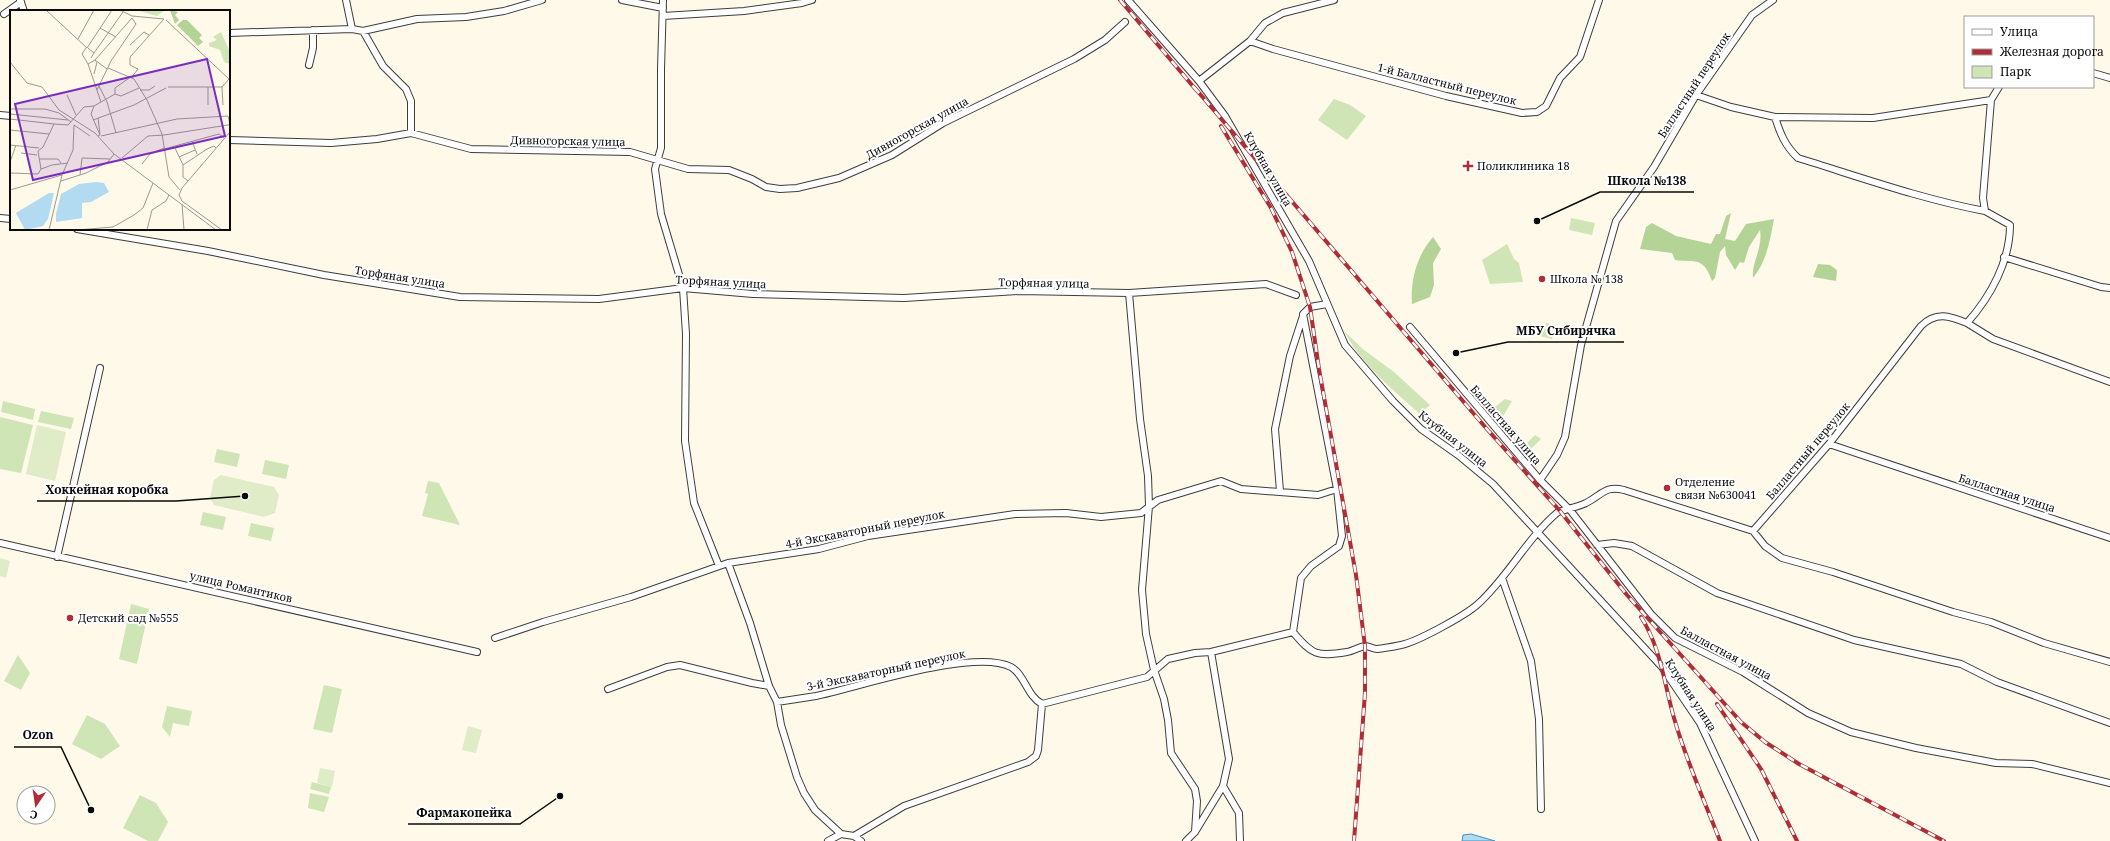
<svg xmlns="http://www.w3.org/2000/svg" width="2110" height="841" font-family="'Noto Serif',serif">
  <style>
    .green { fill: #cfe5b6 }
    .forest { fill: #b4d497 }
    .pitch { fill: #e0ecc7 }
    .water { fill: #b2dbf1; stroke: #3e91c3 }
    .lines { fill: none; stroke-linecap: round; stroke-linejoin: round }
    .street-casing { stroke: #3d3d3d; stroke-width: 8 }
    .street { stroke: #fff; stroke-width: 6 }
    .rail-casing { stroke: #af2d36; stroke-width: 4 }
    .rail { stroke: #fff; stroke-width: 2.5; stroke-dasharray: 8; stroke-linecap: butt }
    .poi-dot { fill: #af2d36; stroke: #fff; stroke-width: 1.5 }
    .labels { text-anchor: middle; stroke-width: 4; stroke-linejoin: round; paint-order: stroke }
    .street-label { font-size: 11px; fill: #0a0a0a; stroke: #fff }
    .poi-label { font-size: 11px; fill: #0a0a0a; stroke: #fff; text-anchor: start }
    .inset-road { fill: none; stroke: #9c9990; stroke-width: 1 }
    .view { fill: #7b2cbf; fill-opacity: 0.15; stroke: #7b2cbf; stroke-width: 2 }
    .inset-edge { fill: none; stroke: #0a0a0a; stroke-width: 2 }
    .leader { fill: none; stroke: #0a0a0a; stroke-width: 1.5 }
    .callout-dot { fill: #0a0a0a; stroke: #fff; stroke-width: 1.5 }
    .callout-label { font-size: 12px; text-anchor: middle; font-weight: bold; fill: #0a0a0a; stroke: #fff; stroke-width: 4; stroke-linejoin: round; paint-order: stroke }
  </style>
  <rect width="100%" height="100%" fill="#fef9e9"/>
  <path class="green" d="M1334 99 1350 105 1366 116 1347 140 1318 120Z
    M1571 218 1595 223 1592 235 1569 230Z
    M1507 244 1514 259 1519 263 1523 282 1490 284 1482 260Z
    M1546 323 1556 325 1552 339 1540 336Z
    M1344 331 1364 350 1394 372 1430 405 1420 414C1392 389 1362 365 1344 331Z
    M1505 399 1512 401 1501 420 1513 435 1524 446 1535 435 1541 439 1528 452 1533 458 1529 460 1487 416 1495 407Z
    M3 401 35 409 33 420 1 412Z
    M41 411 74 418 71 429 38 422Z
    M0 417 33 425 21 473 0 469Z
    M217 449 240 454 237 467 214 462Z
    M265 460 289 465 286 479 262 474Z
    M428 481 439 483 460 525 422 516 428 494 425 493Z
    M203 512 226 517 223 530 200 525Z
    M251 523 274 528 271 541 248 536Z
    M131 604 149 609 137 664 119 659Z
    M18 655 30 673 21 690 4 681Z
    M324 685 342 689 332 733 313 729Z
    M167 706 192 711 189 726 173 723 170 737 162 727Z
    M87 715 105 724 120 746 101 759 72 744Z
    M312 782 331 787 329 794 310 789Z
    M310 793 329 797 324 812 308 808Z
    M140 795 156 803 168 822 158 841H148L123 828Z"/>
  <path class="forest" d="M1731 213 1725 239 1735 241 1746 224 1774 219C1770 240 1767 261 1753 278 1751 263 1763 249 1760 230L1749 247 1744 263 1740 262 1735 270 1726 255 1725 246 1720 252 1715 278 1712 281C1703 256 1696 263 1675 260L1672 253 1640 249 1646 227 1652 223 1676 236 1711 244 1716 234H1720L1726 216Z
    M1433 237 1441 249 1433 263 1434 285 1430 297 1412 304C1410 281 1417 255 1433 237Z
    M1818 264 1830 265 1837 270 1836 281 1813 277Z"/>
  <path class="pitch" d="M37 425 66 432 55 481 26 474Z
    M221 475 274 487 279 495 275 513 264 517 214 505 210 498 214 480Z
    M0 558 10 561 6 578 0 576Z
    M468 726 482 730 476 753 462 750Z
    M320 768 335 771 332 787 317 783Z"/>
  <path class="water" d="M1471 834 1495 841H1462L1463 835Z"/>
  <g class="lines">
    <g class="street-casing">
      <path id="street" d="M20 0 24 11
        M346 0 352 29
        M622 0 663 8
        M663 0 661 69V148L655 169 661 214 683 288 686 334 685 441 694 503 719 566
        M1128 0 1199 81 1225 116 1309 261 1345 345 1393 401 1421 429 1458 455 1493 484 1662 667 1700 723 1755 841
        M4 14 21 2
        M663 16 744 11 802 3 812 0
        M363 31 383 66 406 89 411 101V133
        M229 33 352 29 363 31 417 19 466 17 504 11 542 0
        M1250 41 1273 49 1446 96 1522 113 1537 112 1546 106 1560 78 1580 57 1599 0
        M309 65 313 48V30
        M2093 73 2110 78
        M1199 81 1250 41 1265 23 1283 13 1334 0
        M1696 95 1731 107 1775 117 1873 118 1991 100 1999 87
        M0 115 11 116
        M1775 117C1780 133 1785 146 1798 158 1860 177 1921 199 1985 211
        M229 140 331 143 377 139 411 133 471 149 630 152 688 169 729 170 752 179 766 187 780 189 797 188 839 178 892 155 943 123 1074 59 1105 40 1125 22
        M0 218 11 219
        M77 229 208 251 324 275 460 297 599 299 683 288 753 294 904 298 1019 291 1129 293 1266 284 1296 295
        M2004 257 2101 287 2110 288
        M1129 293 1140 419 1148 476 1149 506 1142 590 1146 634 1154 670 1164 699 1168 720 1171 753 1195 789 1197 801 1195 832
        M1967 323 1993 339 2110 382
        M1410 327 1540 480 1570 510 1651 614 1675 638 1743 672 1808 713 1851 732 1916 748 1996 763 2032 764 2110 783
        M1829 444 2110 538
        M1540 480 1557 455 1565 437 1581 345 1616 221 1654 167 1696 95 1752 15 1773 0
        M1280 491 1275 429 1290 356 1303 316
        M1753 531 1765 546 1782 558 1833 572 1953 612 1991 622 2044 643 2110 662
        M0 543 477 652
        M1597 545 1614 543 1632 546 1717 593 1854 640 1961 664 1997 682 2110 723
        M57 557 100 368
        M728 563 750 623 769 686 777 702 781 725 797 777 804 793 815 810 841 834 854 836 861 841
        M1502 578 1531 661 1539 719 1541 809
        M1293 632C1312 655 1317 657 1347 652 1353 651 1359 647 1365 646 1369 646 1373 649 1377 649 1384 648 1393 647 1401 645 1417 642 1466 615 1478 604 1508 577 1527 538 1558 512 1560 511 1581 506 1586 503 1602 495 1605 485 1624 490L1753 531 1829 444 1921 326C1936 311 1950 316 1967 323 1991 296 2010 261 2010 225L1985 211 1983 198 1991 100
        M495 638 543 622 631 597 728 563 819 549 868 536 1015 514 1066 513 1101 517 1141 513 1158 500 1221 481 1241 489 1318 495 1337 489
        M608 689 667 667 680 665 752 683 769 686
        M777 702C790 700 803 698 816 696 859 687 974 648 1011 667 1025 675 1027 696 1042 704L1147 677 1168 659 1195 653 1211 652
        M1223 786 1239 813 1240 841
        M854 836 904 806 1028 762 1036 756 1038 750 1042 704
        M828 841 841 834
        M1186 841 1195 832 1223 786 1229 759 1211 652 1293 632 1301 578 1311 566 1339 546 1342 536 1337 489 1303 314 1310 307 1327 304"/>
    </g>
    <use href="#street" class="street"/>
    <g class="rail-casing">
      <path id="rail" d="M1120 0 1197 91
        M1194 87 1486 428 1560 511 1627 595 1741 722 1765 742 1799 764 1944 841
        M1221 126 1271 208 1292 252 1310 307 1319 369 1356 575 1365 646V693L1354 841
        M1641 617C1661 648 1664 683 1674 718 1686 760 1704 800 1720 841
        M1717 704 1761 769 1797 841"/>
    </g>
    <use href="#rail" class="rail"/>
  </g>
  <g class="poi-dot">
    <path d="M1466 160h4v4h4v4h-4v4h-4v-4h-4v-4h4z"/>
    <circle cx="1542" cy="279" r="4"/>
    <circle cx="1667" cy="488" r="4"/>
    <circle cx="70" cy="618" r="4"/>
  </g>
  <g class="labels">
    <g class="street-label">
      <text transform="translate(1447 84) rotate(14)" y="4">1-й Балластный переулок</text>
      <text transform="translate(1694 85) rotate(-57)" y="4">Балластный переулок</text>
      <text transform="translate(917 128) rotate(-29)" y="4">Дивногорская улица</text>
      <text transform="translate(568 141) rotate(1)" y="4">Дивногорская улица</text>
      <text transform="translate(1268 169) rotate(60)" y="4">Клубная улица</text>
      <text transform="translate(400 277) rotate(9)" y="4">Торфяная улица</text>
      <text transform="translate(721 282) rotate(3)" y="4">Торфяная улица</text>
      <text transform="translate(1044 283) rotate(1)" y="4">Торфяная улица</text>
      <text transform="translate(1506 425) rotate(49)" y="4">Балластная улица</text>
      <text transform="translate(1453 439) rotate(38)" y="4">Клубная улица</text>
      <text transform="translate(1808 451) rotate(-50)" y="4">Балластный переулок</text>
      <text transform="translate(2007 493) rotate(18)" y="4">Балластная улица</text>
      <text transform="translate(865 529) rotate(-11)" y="4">4-й Экскаваторный переулок</text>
      <text transform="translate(241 587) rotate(13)" y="4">улица Романтиков</text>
      <text transform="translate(1726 653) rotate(28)" y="4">Балластная улица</text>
      <text transform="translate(886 670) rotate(-12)" y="4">3-й Экскаваторный переулок</text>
      <text transform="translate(1691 695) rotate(57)" y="4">Клубная улица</text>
    </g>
    <g class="poi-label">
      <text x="1477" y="170">Поликлиника 18</text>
      <text x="1550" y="283">Школа № 138</text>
      <text x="1675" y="486">Отделение<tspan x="1675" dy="13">связи №630041</tspan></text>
      <text x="78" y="622">Детский сад №555</text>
    </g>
  </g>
  <g transform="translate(10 10)">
    <rect width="220" height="220" fill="#fef9e9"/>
    <path d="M126 0H155L147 6ZM211 22 220 42V54L214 52 210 40 199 36V33L207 30 203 27Z" fill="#cfe5b6"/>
    <path d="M160 0 168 2 165 5 169 10 165 14ZM173 10H177L192 25 189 28 193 32 188 36 167 15Z" fill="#b4d497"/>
    <path d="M86 172 94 173 99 182 81 192 72 193V208L46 212V204L51 184 69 174ZM39 183H44L38 209 33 216 15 220 6 203Z" fill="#b2dbf1"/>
    <path class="inset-road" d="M36 0 77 38 102 0M110 0 122 6 154 9M156 10 220 70M90 18 106 27M68 29 84 0M120 35 134 22 139 25M76 38 72 44 78 54M78 38 84 43 81 48M84 43 113 2M85 50 97 59M0 52 17 73 32 77 49 100 85 123 104 144 206 220M98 58 124 69 137 90M84 64 87 52M121 68 128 59 120 55V47L154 9M89 76 97 92 106 123M158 77H212L219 69M198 77V95M212 77 213 95M87 80 101 51 126 14 122 8M130 80H139L145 76M105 84V78L119 68M57 85 66 105M137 90 152 124 159 167 170 180M91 92 105 84 111 86 129 78M0 99H35L49 103 61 112M0 104 58 110M88 108 90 124M0 109 44 114M83 110 124 95 156 78M64 115 80 126M0 120 39 124M88 126 90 125 81 104 84 96 91 92 78 54 85 50 122 8M91 126 167 109 218 106 220 114 218 115 154 125 138 126 112 148M182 131 187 144M0 135 29 138M165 138 173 155M154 139 209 124 214 128M11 143 27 145M169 147 185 140M30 149H48L51 153M0 152 6 135M132 154 140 144 154 138M31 159 28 141 33 137 44 114 58 115 74 97 84 96M0 163 28 164 31 159 42 155 58 153M70 165 72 148 100 149M51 171 76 163 98 152 104 144M178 171 173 167V155L197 139 204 136 206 138M0 180 52 165 63 140 64 115M172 194 174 220M39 220 52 165M67 220 103 217 124 205 133 198 143 173M118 220H133M137 220 142 200 156 191 159 185M212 220 172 191 169 185 172 178 220 122"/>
    <path class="view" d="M197 49 215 126 23 170 5 94Z"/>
    <rect width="220" height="220" class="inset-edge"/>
  </g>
  <path class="leader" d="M1537 221L1600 192H1694M1456 353L1508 342H1624M245 496L176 501H37M91 810L61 747H14M560 796L520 824H408"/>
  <g class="callout-dot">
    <circle cx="1537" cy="221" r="4"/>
    <circle cx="1456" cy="353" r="4"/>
    <circle cx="245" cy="496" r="4"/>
    <circle cx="91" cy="810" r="4"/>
    <circle cx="560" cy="796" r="4"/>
  </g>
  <g class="callout-label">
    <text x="1647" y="185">Школа №138</text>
    <text x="1566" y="335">МБУ Сибирячка</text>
    <text x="107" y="494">Хоккейная коробка</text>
    <text x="38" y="739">Ozon</text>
    <text x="464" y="817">Фармакопейка</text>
  </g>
  <rect x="1964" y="16" width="130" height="72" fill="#ffffff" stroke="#9d9d9d"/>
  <rect x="1972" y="29" width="20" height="6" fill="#ffffff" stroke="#9d9d9d"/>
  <text x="2000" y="36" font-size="12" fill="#0a0a0a">Улица</text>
  <rect x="1972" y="49" width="20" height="6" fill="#af2d36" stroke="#9d9d9d"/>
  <text x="2000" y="56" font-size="12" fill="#0a0a0a">Железная дорога</text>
  <rect x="1972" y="66" width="20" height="12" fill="#cfe5b6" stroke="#9d9d9d"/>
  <text x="2000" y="76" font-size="12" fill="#0a0a0a">Парк</text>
  <g transform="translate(36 805) rotate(193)"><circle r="19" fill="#ffffff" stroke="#9d9d9d"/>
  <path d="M0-3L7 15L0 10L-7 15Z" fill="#af2d36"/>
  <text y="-6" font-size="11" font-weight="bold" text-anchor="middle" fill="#0a0a0a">С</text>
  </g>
</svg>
